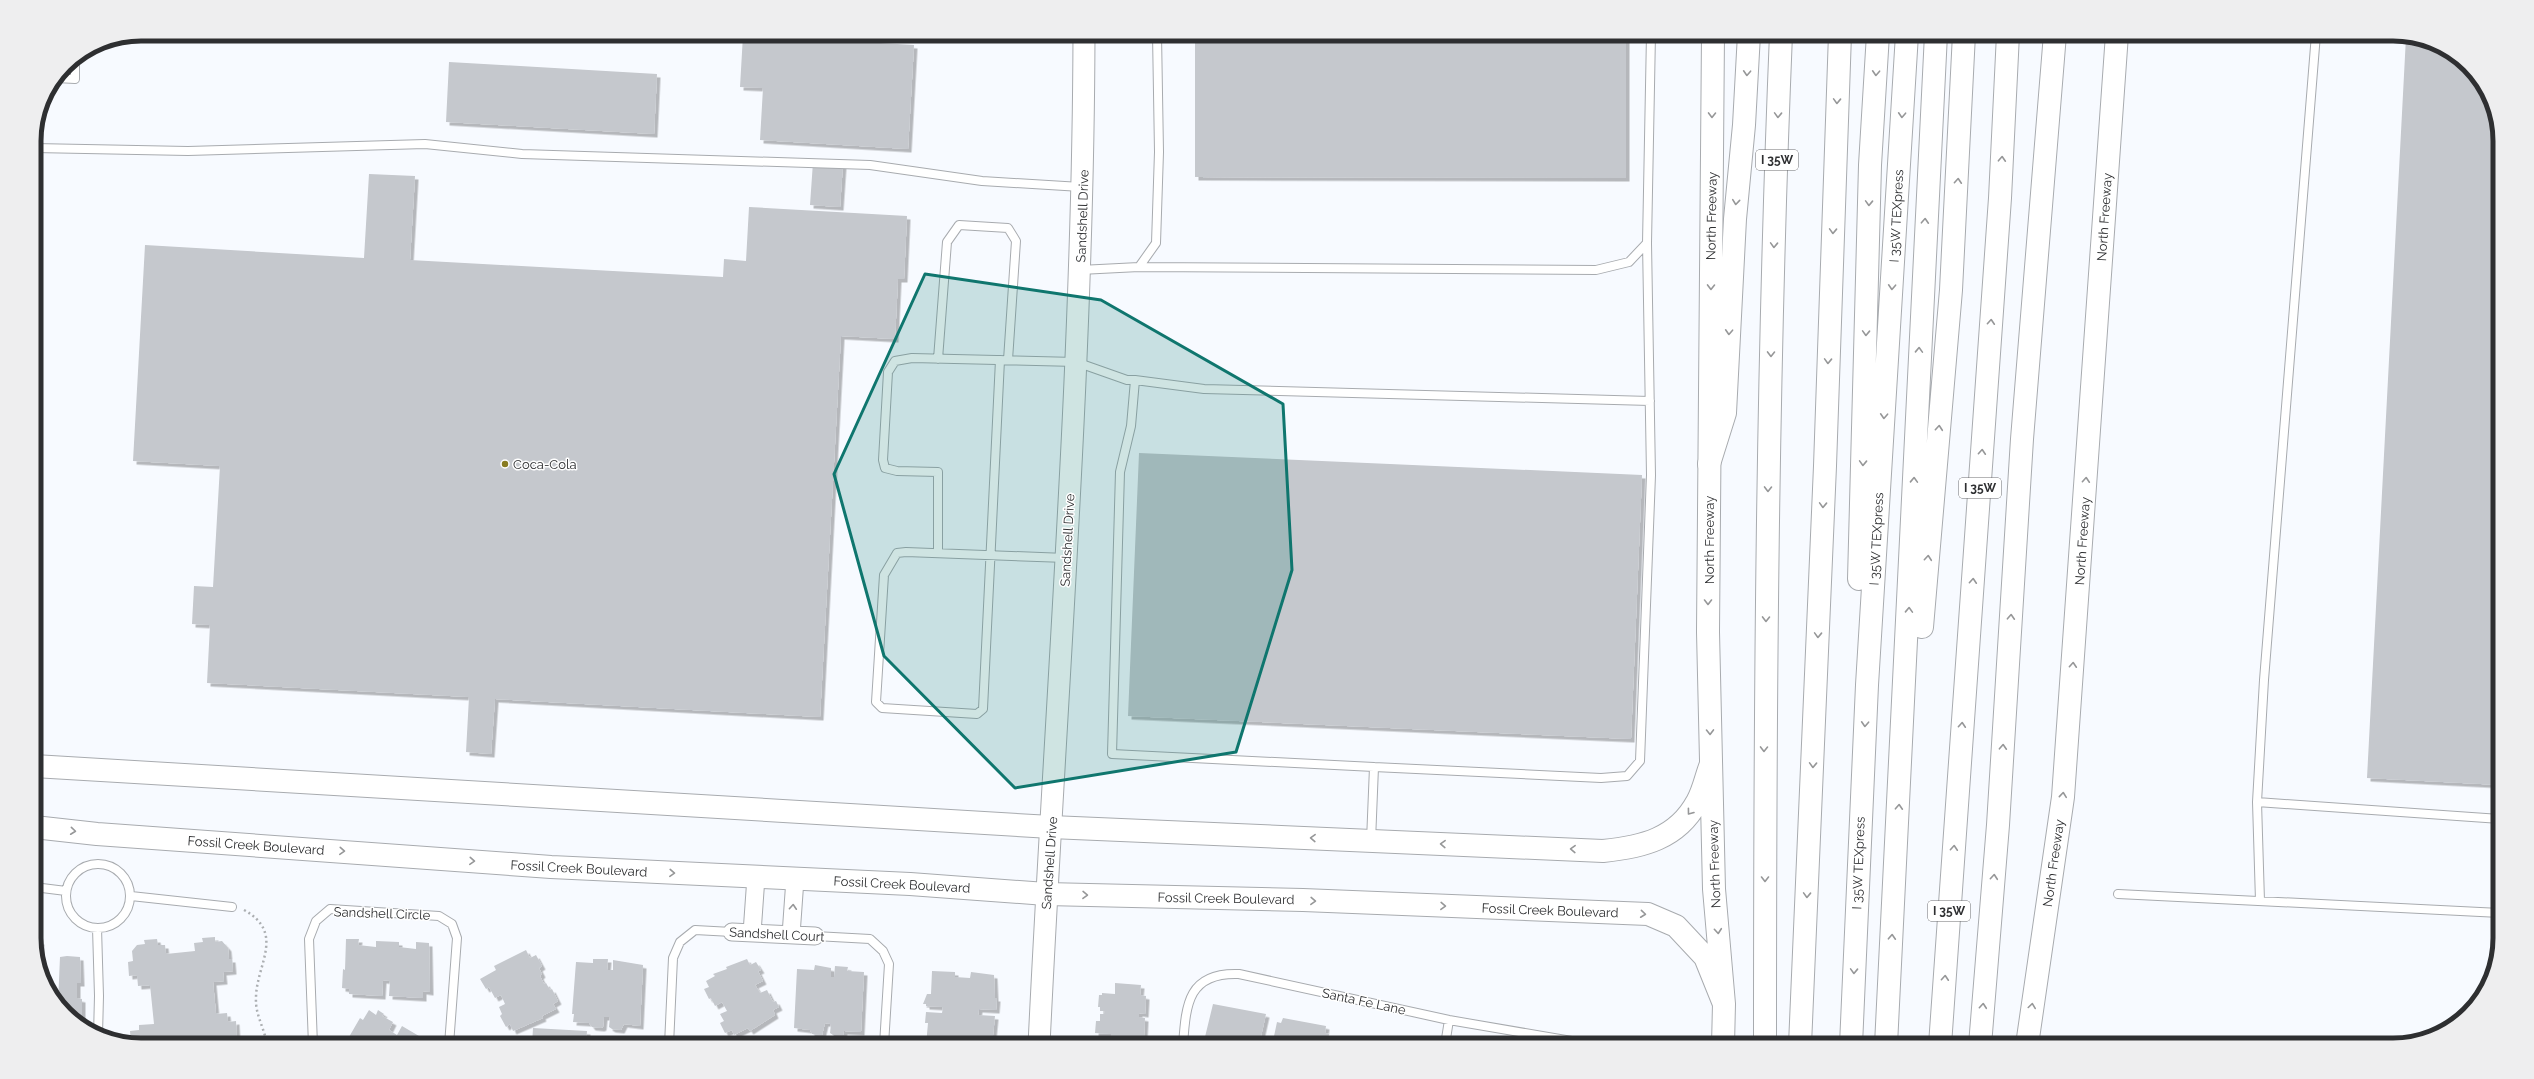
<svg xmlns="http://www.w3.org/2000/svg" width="2534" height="1079" font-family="Raleway,sans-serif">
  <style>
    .building { fill: #c5c8cd; filter: url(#shadow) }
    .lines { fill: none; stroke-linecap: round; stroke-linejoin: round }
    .service-casing { stroke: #a8abaf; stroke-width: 10 }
    .minor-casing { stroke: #a8abaf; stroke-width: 19 }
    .tertiary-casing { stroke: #a8abaf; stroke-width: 23 }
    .secondary-casing { stroke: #a8abaf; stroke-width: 24 }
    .motorway-casing { stroke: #a8abaf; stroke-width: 24 }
    .path { stroke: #acafb2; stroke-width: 2.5; stroke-dasharray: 2 3; stroke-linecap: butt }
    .service { stroke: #fff; stroke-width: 8 }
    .minor { stroke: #fff; stroke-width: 17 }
    .tertiary { stroke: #fff; stroke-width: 21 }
    .secondary { stroke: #fff; stroke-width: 22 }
    .motorway { stroke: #fff; stroke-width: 22 }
    .oneway { stroke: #969798 }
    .marked { fill: #0f766e; fill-opacity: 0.2; stroke: #0f766e; stroke-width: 3; stroke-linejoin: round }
    .poi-dot { fill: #887b20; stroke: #fff; stroke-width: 1.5 }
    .labels { text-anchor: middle; stroke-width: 3; stroke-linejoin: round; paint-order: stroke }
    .shield { fill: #fff; stroke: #6d6d6f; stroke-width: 1 }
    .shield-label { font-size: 12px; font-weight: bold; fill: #2e2f31 }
    .street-label { font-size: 13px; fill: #2e2f31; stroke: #fff }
    .poi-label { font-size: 13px; fill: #2e2f31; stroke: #fff; text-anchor: start }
    .rim { fill: none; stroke: #2e2f31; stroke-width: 5 }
  </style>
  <defs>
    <filter id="shadow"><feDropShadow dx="3.5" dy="3.5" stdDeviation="0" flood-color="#0004"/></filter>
  </defs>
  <rect width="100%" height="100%" fill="#f7faff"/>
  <path class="building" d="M1195 34H1626V178L1195 177Z
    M743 35 914 45 908 149 760 140 763 88 740 87Z
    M2406 37 2434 42 2478 76 2500 134V785L2367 778Z
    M449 62 657 74 654 134 446 122Z
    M813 162 843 164 840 207 810 205Z
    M369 174 415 176 410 260 723 277 724 259 746 261 749 207 907 216 904 279H898L895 339 841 336 820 717 495 699 491 754 466 752 469 697 207 683 210 625 192 624 194 586 213 587 220 466 133 461 145 245 364 258Z
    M1139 453 1642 475 1631 739 1128 716Z
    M34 935H36V941H41V959L34 946Z
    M215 937V942L222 941 228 948 229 959H232L233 971 223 972 224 981 213 982 216 1014 227 1013 228 1022 236 1021 237 1040 231 1041 232 1045H141L131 1043 130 1031 139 1030V1025L154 1024 150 985 138 986 137 975 129 976 128 962 133 961 132 951 137 945 145 944 144 940 157 939 158 945H165L166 954 195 951 194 943 203 942 202 938Z
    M346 939H359L358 945 376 947V941L399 942V947L416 949V942L429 943 430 992 423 991V998L389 996 390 981 383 980 382 996 349 994V989L342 988 343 969 345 970Z
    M526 950 530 958 536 955 542 966 539 968 542 974 540 976 544 984 546 983 550 990 552 989 558 1001 553 1004 556 1009 542 1016 543 1018 513 1031 510 1024 506 1027 500 1016 502 1014 499 1007 505 1004 501 995 495 998 489 987 486 989 480 979 496 970 494 966Z
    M67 956 80 957 81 983H77V998L82 999V1020H78L62 1008V1003H58L60 957Z
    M593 959H608L607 970H613V960L643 965 640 1026 624 1024 621 1030 612 1029 609 1027 610 1017H604L603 1027 601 1028 592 1027 589 1023 573 1022 574 1014H572L576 962 593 963Z
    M747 959 750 965 756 962 761 970 758 971 763 981 755 985 760 993 767 990 773 1002 776 1001 779 1007 773 1010 775 1015 750 1031 748 1028 734 1035 732 1030 725 1033 720 1023 724 1021 720 1014 727 1011 722 1002 715 1006 711 998 709 999 704 989 709 987 706 981 715 976 713 974 727 969 726 967Z
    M815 965 831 968V977H834L835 966 848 967 847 971 864 972 861 1032 844 1031 843 1035H833L830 1033 831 1024 825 1023 822 1035 812 1034 810 1030 794 1028 797 969 814 970Z
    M932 971 955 972V977L970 978 971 972 994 975 995 998H997L996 1010 979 1009 978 1015 995 1016 992 1045H926L928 1023H925L926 1012 942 1013 943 1007 926 1006V1004H923L927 994H931Z
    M1115 983 1141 985 1140 995 1146 996 1145 1014 1139 1013V1017L1145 1018 1144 1036H1137V1045H1111V1034L1095 1033 1096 1021H1100V1014H1104L1105 1011H1100V1007H1098L1099 995H1102V993L1115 994Z
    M1213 1004 1266 1014 1259 1045H1218L1219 1040 1205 1037Z
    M369 1010 376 1015 378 1010 384 1014 382 1016 393 1022 389 1030 397 1035 402 1026 419 1036 414 1043 418 1045H348L352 1038 349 1037 360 1018 363 1020Z
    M1283 1018 1326 1026 1325 1033 1329 1034 1327 1045H1277V1042L1273 1041 1277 1022 1281 1023Z
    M533 1028 587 1031 586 1045H532Z
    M753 1037 807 1040V1045H753Z"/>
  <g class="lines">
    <g class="service-casing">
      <path id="service" d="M56 78 75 79V58
        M34 148 188 151 425 144 522 154 870 165 982 181 1081 187
        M1139 267 1596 270 1629 262 1647 243 1651 34
        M1080 270 1139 267 1156 243 1159 152 1157 34
        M938 359 947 242 959 225 1008 228 1016 241 1008 360
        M1000 360 983 709 977 714 882 708 876 702 884 575 897 553 906 552C959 554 1012 556 1066 558
        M1135 380 1204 389 1650 401
        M938 553V472L897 471 885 468 883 460 888 372 895 361 912 358 1076 362 1127 380H1135L1131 426 1120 472 1112 754 1374 767
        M2257 802 2500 819
        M1371 841 1374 767 1601 778 1627 776 1640 761 1651 475 1647 243
        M66 896a32 32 0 1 1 64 0a32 32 0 1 1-64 0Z
        M34 887 66 891
        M2118 894 2500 913
        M131 896 232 907
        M2260 901 2257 802 2264 680 2316 34
        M97 928 99 996 98 1035
        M815 936 870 939 883 951 889 964 884 1045
        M313 1045 309 939 316 921 330 909 439 916 452 924 457 938 449 1045
        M669 1045 673 958 680 942 695 930 732 932
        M1183 1045C1186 1004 1188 972 1239 974L1449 1020 1595 1045
        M1445 1045 1449 1020"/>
    </g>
    <g class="minor-casing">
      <path id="minor" d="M732 932 815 936
        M752 933 756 877
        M791 935 795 879"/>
    </g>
    <g class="tertiary-casing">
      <path id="tertiary" d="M1039 1045C1055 708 1083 371 1084 34"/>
    </g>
    <g class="secondary-casing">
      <path id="secondary" d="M1713 34 1708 632 1714 889 1724 1004 1723 1045
        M34 766 1051 827 1603 851C1642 847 1677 839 1697 802 1704 790 1706 776 1711 764
        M34 827 97 834 551 867 910 884 1046 894 1303 900 1648 914 1676 926 1705 957 1724 1004
        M2027 1045 2063 797 2117 34"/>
    </g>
    <g class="motorway-casing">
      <path id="motorway" d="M1709 464 1725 413 1735 219 1744 125 1749 34
        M1859 579 1870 165 1878 34
        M1922 627 1951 290 1964 34
        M1765 1045C1765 708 1767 371 1781 34
        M1800 1045 1825 466 1840 34
        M1851 1045 1867 685 1907 34
        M1886 1045C1905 708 1917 371 1936 34
        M1940 1045 2000 198 2008 34
        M1980 1045 1998 825 2022 439 2055 34"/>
    </g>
    <path class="path" d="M244 910C286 933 256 965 256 998 255 1015 265 1029 267 1045"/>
    <use href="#service" class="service"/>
    <use href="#minor" class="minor"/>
    <use href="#tertiary" class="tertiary"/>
    <use href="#secondary" class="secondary"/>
    <use href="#motorway" class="motorway"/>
  </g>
  <defs><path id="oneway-chevron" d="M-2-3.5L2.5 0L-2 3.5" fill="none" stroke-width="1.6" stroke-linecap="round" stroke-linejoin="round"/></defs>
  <g class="oneway">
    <use href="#oneway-chevron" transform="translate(1747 73) rotate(93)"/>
    <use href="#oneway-chevron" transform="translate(1876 73) rotate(93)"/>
    <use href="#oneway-chevron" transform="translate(1837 101) rotate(92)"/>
    <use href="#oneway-chevron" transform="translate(1712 115) rotate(91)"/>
    <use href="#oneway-chevron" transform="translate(1778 115) rotate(92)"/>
    <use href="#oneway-chevron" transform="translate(1902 115) rotate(93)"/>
    <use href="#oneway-chevron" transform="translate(2002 159) rotate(-87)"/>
    <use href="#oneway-chevron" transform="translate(1958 181) rotate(-86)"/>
    <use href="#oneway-chevron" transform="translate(1736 202) rotate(96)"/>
    <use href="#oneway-chevron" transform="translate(1869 203) rotate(92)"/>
    <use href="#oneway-chevron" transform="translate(1925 221) rotate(-87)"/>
    <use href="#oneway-chevron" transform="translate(1833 231) rotate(92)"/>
    <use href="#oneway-chevron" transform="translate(1774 245) rotate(92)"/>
    <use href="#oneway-chevron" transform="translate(1711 287) rotate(91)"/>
    <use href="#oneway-chevron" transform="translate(1892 287) rotate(93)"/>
    <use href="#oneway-chevron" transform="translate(1991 322) rotate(-86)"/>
    <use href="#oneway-chevron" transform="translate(1729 332) rotate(93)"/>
    <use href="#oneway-chevron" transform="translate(1866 333) rotate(92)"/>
    <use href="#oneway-chevron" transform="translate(1919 350) rotate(-88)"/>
    <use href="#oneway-chevron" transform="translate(1771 354) rotate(91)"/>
    <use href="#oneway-chevron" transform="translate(1828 361) rotate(92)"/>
    <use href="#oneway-chevron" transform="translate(1884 416) rotate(93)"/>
    <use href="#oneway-chevron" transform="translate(1939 428) rotate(-85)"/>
    <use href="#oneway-chevron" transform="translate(1982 452) rotate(-86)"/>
    <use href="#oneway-chevron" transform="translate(1863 463) rotate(92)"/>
    <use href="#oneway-chevron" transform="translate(1914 480) rotate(-88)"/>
    <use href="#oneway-chevron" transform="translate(2086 480) rotate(-86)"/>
    <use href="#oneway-chevron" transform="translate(1768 489) rotate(91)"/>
    <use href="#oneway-chevron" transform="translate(1823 505) rotate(92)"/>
    <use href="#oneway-chevron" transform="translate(1928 558) rotate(-85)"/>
    <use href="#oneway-chevron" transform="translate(1973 581) rotate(-86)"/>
    <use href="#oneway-chevron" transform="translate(1708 602) rotate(90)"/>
    <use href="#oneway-chevron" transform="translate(1909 610) rotate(-88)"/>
    <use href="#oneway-chevron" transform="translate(2011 617) rotate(-87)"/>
    <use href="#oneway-chevron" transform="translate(1766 619) rotate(91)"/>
    <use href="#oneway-chevron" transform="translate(1818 635) rotate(92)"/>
    <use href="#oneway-chevron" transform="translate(2073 665) rotate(-86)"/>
    <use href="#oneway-chevron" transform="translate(1865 724) rotate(93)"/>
    <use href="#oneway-chevron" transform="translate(1962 725) rotate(-86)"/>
    <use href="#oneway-chevron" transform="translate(1710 732) rotate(89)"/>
    <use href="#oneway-chevron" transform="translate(2003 747) rotate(-87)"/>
    <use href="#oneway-chevron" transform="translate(1764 749) rotate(91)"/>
    <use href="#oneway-chevron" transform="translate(1813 765) rotate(92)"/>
    <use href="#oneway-chevron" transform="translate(2063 795) rotate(-84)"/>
    <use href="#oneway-chevron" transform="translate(1899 807) rotate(-87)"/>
    <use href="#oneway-chevron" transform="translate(1690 812) rotate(127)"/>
    <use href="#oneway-chevron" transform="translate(73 831) rotate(6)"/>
    <use href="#oneway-chevron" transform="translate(1313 838) rotate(-178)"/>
    <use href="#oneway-chevron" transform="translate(1443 844) rotate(-178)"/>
    <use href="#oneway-chevron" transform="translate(1954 848) rotate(-86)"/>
    <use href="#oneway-chevron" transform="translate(1573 849) rotate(-178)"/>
    <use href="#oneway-chevron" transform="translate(342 851) rotate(4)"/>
    <use href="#oneway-chevron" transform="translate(472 861) rotate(4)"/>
    <use href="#oneway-chevron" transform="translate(672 873) rotate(3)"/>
    <use href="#oneway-chevron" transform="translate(1994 877) rotate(-85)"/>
    <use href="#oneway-chevron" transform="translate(1765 879) rotate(90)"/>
    <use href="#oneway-chevron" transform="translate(1085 895) rotate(1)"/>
    <use href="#oneway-chevron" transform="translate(1807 895) rotate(92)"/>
    <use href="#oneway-chevron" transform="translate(1313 901) rotate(2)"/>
    <use href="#oneway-chevron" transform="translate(1443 906) rotate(2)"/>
    <use href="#oneway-chevron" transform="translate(793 907) rotate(-86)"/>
    <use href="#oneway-chevron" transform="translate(1643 914) rotate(6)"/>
    <use href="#oneway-chevron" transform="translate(1718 931) rotate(85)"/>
    <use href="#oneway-chevron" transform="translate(1892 937) rotate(-87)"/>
    <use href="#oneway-chevron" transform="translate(1854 971) rotate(92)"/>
    <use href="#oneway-chevron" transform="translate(1945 978) rotate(-86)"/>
    <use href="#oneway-chevron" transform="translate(1983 1006) rotate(-85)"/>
    <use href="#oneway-chevron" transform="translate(2032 1006) rotate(-82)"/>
  </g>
  <path class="marked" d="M925 274 1101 300 1283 404 1292 570 1236 752 1015 788 884 656 834 474Z"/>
  <circle class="poi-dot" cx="505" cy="464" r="4"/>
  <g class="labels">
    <g class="shield">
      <rect x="1756" y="150" width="42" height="20" rx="3"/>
      <rect x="1959" y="478" width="42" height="20" rx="3"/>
      <rect x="1928" y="901" width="42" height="20" rx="3"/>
    </g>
    <g class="shield-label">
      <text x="1777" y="164">I 35W</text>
      <text x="1980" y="492">I 35W</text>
      <text x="1949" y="915">I 35W</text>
    </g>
    <g class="street-label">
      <text transform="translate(1082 216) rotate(-88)" y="5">Sandshell Drive</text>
      <text transform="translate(1711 216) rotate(-89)" y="5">North Freeway</text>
      <text transform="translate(1896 216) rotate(-87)" y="5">I 35W TEXpress</text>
      <text transform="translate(2104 217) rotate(-86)" y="5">North Freeway</text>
      <text transform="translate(1876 539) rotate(-87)" y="5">I 35W TEXpress</text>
      <text transform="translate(1067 540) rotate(-87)" y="5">Sandshell Drive</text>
      <text transform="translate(1709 540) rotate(-90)" y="5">North Freeway</text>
      <text transform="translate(2082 541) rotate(-86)" y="5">North Freeway</text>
      <text transform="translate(256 845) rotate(4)" y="5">Fossil Creek Boulevard</text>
      <text transform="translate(1049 863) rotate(-86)" y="5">Sandshell Drive</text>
      <text transform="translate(1858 863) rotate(-88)" y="5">I 35W TEXpress</text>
      <text transform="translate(2053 863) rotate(-82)" y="5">North Freeway</text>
      <text transform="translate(1714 864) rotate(-92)" y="5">North Freeway</text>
      <text transform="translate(579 868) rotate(3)" y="5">Fossil Creek Boulevard</text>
      <text transform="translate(902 884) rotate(3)" y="5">Fossil Creek Boulevard</text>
      <text transform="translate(1226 898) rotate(1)" y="5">Fossil Creek Boulevard</text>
      <text transform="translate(1550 910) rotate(2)" y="5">Fossil Creek Boulevard</text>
      <text transform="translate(382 913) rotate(2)" y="5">Sandshell Circle</text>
      <text transform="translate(777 934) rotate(3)" y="5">Sandshell Court</text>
      <text transform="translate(1364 1001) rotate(12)" y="5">Santa Fe Lane</text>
    </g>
    <g class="poi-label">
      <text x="513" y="469">Coca-Cola</text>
    </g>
  </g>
  <path d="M0 0H2534V1079H0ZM141 41H2393A100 100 0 0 1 2493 141V938A100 100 0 0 1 2393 1038H141A100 100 0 0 1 41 938V141A100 100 0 0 1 141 41Z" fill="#eeeeef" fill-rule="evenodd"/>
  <path class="rim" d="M141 41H2393A100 100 0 0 1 2493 141V938A100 100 0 0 1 2393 1038H141A100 100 0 0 1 41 938V141A100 100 0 0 1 141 41Z"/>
</svg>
